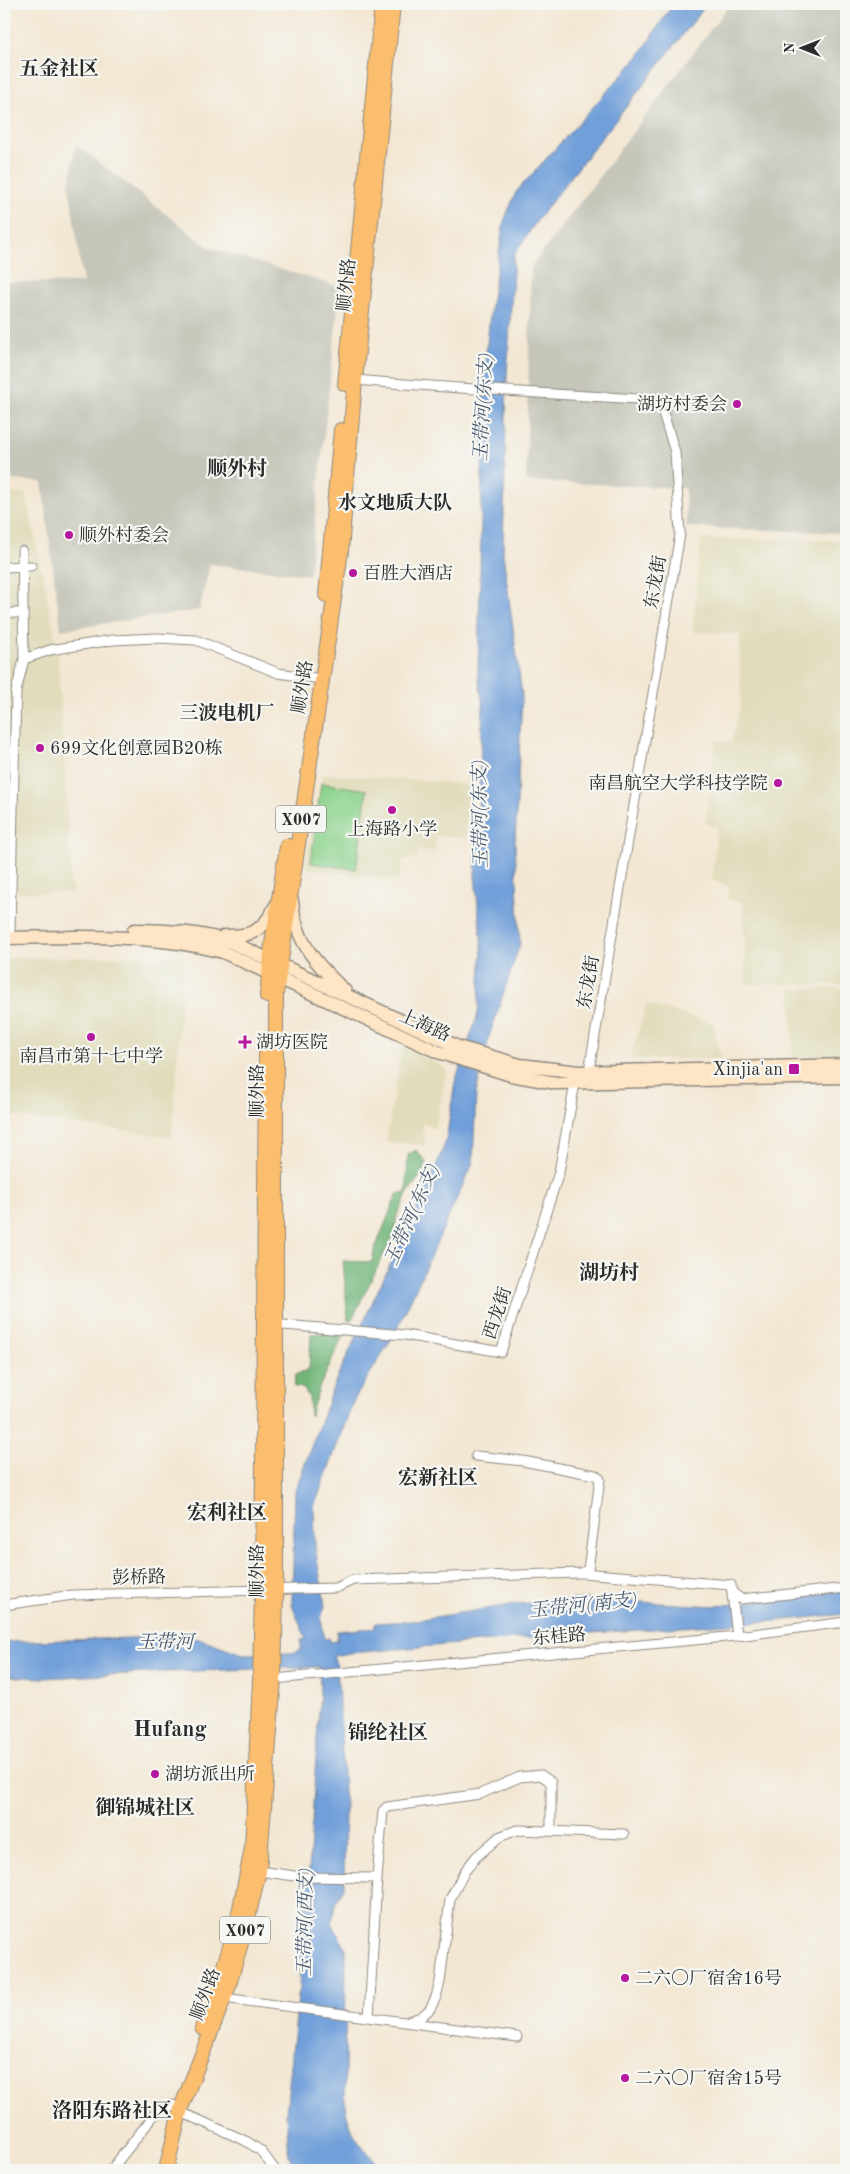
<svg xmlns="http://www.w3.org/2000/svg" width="850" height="2174" font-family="'Old Standard TT','Noto Serif SC',serif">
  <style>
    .built { fill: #e1dcbb }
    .industrial { fill: #c5c5b9 }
    .green { fill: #8cd38e; stroke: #5c7f5c }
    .forest { fill: #71b579; stroke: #4e7052 }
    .water { fill: #709fd9; stroke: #4e6582 }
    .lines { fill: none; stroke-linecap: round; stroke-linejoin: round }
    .street-casing { stroke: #8f897f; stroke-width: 11 }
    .secondary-casing { stroke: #8f897f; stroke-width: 15 }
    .primary-casing { stroke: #8f897f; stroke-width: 16 }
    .street { stroke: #fff; stroke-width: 9 }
    .secondary { stroke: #fde5c5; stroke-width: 12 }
    .primary { stroke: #fbbd6e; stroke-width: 14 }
    .poi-dot { fill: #b5179e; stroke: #f6f6f2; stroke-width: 2 }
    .labels { text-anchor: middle; stroke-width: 4.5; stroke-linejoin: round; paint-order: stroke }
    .shield { fill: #f6f6f2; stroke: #686867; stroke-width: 1 }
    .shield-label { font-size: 16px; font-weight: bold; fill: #2b2b2b }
    .street-label { font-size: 18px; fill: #2b2b2b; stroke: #f6f6f2 }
    .poi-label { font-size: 18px; fill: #2b2b2b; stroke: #f6f6f2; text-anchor: start }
    .water-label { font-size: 19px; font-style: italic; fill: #475971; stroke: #f6f6f2 }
    .neighbourhood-label { font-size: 19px; font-weight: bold; fill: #2b2b2b; stroke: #f6f6f2 }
    .quarter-label { font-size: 20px; font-weight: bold; fill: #2b2b2b; stroke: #f6f6f2 }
    .district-label { font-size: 22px; font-weight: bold; fill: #2b2b2b; stroke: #f6f6f2 }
  </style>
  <rect width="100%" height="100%" fill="#f6f6f2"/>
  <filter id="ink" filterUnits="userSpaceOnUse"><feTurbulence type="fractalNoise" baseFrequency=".02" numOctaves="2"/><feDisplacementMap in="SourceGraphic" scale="10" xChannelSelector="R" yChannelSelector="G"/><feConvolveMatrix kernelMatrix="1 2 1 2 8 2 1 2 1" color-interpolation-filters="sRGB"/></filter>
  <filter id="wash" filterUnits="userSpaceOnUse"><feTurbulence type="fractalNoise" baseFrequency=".0096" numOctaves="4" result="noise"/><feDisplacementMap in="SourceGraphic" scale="20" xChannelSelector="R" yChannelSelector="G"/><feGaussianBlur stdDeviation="1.12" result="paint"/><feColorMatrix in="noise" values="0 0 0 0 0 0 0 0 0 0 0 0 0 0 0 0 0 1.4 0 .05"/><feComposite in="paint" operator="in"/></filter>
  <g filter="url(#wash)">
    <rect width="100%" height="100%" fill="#f3e7d3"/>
    <path class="built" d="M4 494H26L57 645 72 893 4 892Z
      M701 539 846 540V985L746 984 743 903 727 899 729 886 712 880 717 827 705 823 716 740 731 743 741 704 739 634 692 632Z
      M323 774 470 784 466 838 436 836 435 851 418 850V857L402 861 400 881 305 868Z
      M184 956 172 1137 4 1115V958Z
      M791 988H846V1055L793 1057Z
      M647 1004 713 1023 720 1059H630Z
      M402 1047 447 1069 435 1129 422 1122 425 1145 386 1142Z"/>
    <path class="industrial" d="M730 4H846V533L687 527 685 488 526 481 531 267Z
      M76 145 210 248 340 287 309 575 210 564 199 610 61 630 42 482 12 480 4 361V282L83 283 69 185Z"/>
    <path class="green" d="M321 783 367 790 356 869 311 863Z"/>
    <path class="forest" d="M416 1150 426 1162 425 1169 409 1191 397 1215 394 1234 352 1319 348 1320 343 1261 372 1262 374 1251 397 1194 406 1193 408 1155Z
      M322 1333 343 1336 319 1388 310 1416 309 1397 303 1388 294 1387 295 1375 309 1369 311 1334Z"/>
    <path class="water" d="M673 4H707L538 219 514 255 507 375 503 554 522 695 515 843 520 944 489 1037 476 1093 473 1163 397 1330 354 1400 314 1507 315 1546 325 1606 321 1618 324 1639 329 1638 330 1642 337 1641V1631L375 1628V1623L410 1621 516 1604 582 1599 717 1606 846 1590V1614L773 1621 563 1635 350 1653 333 1656 337 1666 345 1807 344 1888 335 1904 332 1923 346 1949 345 2106C352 2139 361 2146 383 2170H298L289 2157 286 2113 299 1988 302 1929 308 1886 320 1691 319 1667 166 1672 44 1678 4 1676V1642L161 1637 201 1639 243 1654 293 1653 301 1649V1640L306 1639 292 1605 295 1491 335 1382 434 1171 446 1141 455 1082 478 1014 482 948 475 876 483 705 478 675 484 372 491 305 504 221 516 192 639 56Z"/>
  </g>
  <g filter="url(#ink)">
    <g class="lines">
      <g class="street-casing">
        <path id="street" d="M355 380C456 389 557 394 659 400L675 452 680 534 589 1071
          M4 567 31 566
          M4 613H22
          M24 659 50 650 113 640 156 638 196 640 278 673 314 678
          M10 930 16 692 24 659 22 551
          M271 1324 405 1335 501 1352 559 1172 575 1083
          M582 1573 731 1585 737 1636
          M732 1592 741 1599 846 1588
          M4 1605 73 1595 336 1588 353 1580 581 1573 588 1570 600 1479 595 1475 523 1461 476 1456
          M274 1679 737 1636 846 1622
          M259 1871 302 1877 377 1878
          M224 1998 517 2037
          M369 2017 377 1878 383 1811 387 1807 480 1794 520 1777 541 1775 551 1782V1831
          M405 2022 421 2017 430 2009 436 1997 440 1982 450 1899 465 1871 476 1857 499 1837 517 1830 624 1834
          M181 2108 185 2114 246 2141 261 2151 275 2170
          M111 2170 155 2114 173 2105"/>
      </g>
      <g class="secondary-casing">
        <path id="secondary" d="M292 901C295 942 317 965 345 991
          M134 930C167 930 199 932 231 942L458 1047 520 1065 579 1072 846 1065
          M224 936C253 937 264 930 276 905
          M4 938C77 937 151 933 223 952L438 1052 511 1075 556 1083 846 1077"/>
      </g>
      <g class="primary-casing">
        <path id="primary" d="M345 384 382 4
          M326 595 341 430
          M267 996 272 944 287 846
          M202 2028 218 1986 237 1923 252 1848 260 1680 262 1591 266 1055
          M166 2170 181 2108 228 1988 247 1922 259 1871 274 1679 276 1590V994L341 551 355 380 393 4"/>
      </g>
      <use href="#street" class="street"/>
      <use href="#secondary" class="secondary"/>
      <use href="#primary" class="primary"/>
    </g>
  </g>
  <g class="poi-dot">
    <circle cx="737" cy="404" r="5"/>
    <circle cx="69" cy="535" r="5"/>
    <circle cx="353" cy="573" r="5"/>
    <circle cx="40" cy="748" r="5"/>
    <circle cx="778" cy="783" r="5"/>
    <circle cx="392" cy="810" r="5"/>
    <circle cx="91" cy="1037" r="5"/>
    <path d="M242.5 1034.5h5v5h5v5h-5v5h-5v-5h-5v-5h5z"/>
    <rect x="788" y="1063" width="12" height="12" rx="2.5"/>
    <circle cx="155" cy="1774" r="5"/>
    <circle cx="625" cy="1978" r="5"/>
    <circle cx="625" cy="2078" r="5"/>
  </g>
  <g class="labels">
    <g class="shield">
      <rect x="276" y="805.5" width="50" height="27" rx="4"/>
      <rect x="220" y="1916.5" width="50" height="27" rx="4"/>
    </g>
    <g class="shield-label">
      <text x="301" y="825">X007</text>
      <text x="245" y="1936">X007</text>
    </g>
    <g class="street-label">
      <text transform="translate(346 285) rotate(-84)" y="6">顺外路</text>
      <text transform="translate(655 582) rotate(-80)" y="6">东龙街</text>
      <text transform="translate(302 687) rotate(-81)" y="6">顺外路</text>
      <text transform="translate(588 982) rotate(-80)" y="6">东龙街</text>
      <text transform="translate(425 1025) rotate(24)" y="6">上海路</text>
      <text transform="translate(257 1091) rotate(-90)" y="6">顺外路</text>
      <text transform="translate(497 1313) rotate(-72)" y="6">西龙街</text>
      <text transform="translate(257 1571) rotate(-90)" y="6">顺外路</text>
      <text transform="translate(139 1577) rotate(-1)" y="6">彭桥路</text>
      <text transform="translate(559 1636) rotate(-5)" y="6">东桂路</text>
      <text transform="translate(205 1994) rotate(-70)" y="6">顺外路</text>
    </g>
    <g class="poi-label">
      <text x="727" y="410" text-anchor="end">湖坊村委会</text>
      <text x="79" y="541">顺外村委会</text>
      <text x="363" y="579">百胜大酒店</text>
      <text x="50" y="754">699文化创意园B20栋</text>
      <text x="768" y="789" text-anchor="end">南昌航空大学科技学院</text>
      <text x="392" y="835" text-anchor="middle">上海路小学</text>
      <text x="256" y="1048">湖坊医院</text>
      <text x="91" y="1062" text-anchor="middle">南昌市第十七中学</text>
      <text x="783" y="1075" text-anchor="end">Xinjia'an</text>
      <text x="165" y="1780">湖坊派出所</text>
      <text x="635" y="1984">二六〇厂宿舍16号</text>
      <text x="635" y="2084">二六〇厂宿舍15号</text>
    </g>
    <g class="water-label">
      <text transform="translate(482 407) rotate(-87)" y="7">玉带河(东支)</text>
      <text transform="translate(479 814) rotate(-91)" y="7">玉带河(东支)</text>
      <text transform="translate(411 1214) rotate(-66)" y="7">玉带河(东支)</text>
      <text transform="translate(583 1604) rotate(-6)" y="7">玉带河(南支)</text>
      <text x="165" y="1648">玉带河</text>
      <text transform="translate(304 1922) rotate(-89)" y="7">玉带河(西支)</text>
    </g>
    <g class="neighbourhood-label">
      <text x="395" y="509">水文地质大队</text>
      <text x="227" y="719">三波电机厂</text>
    </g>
    <g class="quarter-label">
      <text x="59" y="75">五金社区</text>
      <text x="237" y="475">顺外村</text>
      <text x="609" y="1279">湖坊村</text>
      <text x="438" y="1484">宏新社区</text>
      <text x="227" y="1519">宏利社区</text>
      <text x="388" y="1739">锦纶社区</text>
      <text x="145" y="1814">御锦城社区</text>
      <text x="112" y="2117">洛阳东路社区</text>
    </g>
    <g class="district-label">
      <text x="170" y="1736">Hufang</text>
    </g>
  </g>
  <rect width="850" height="2174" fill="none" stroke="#f6f6f2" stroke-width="20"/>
  <g transform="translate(802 48) rotate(270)" stroke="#f6f6f2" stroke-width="4" paint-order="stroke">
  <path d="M0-4L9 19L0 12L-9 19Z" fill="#2b2b2b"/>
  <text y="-8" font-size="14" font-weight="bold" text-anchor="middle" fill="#2b2b2b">N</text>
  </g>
</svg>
